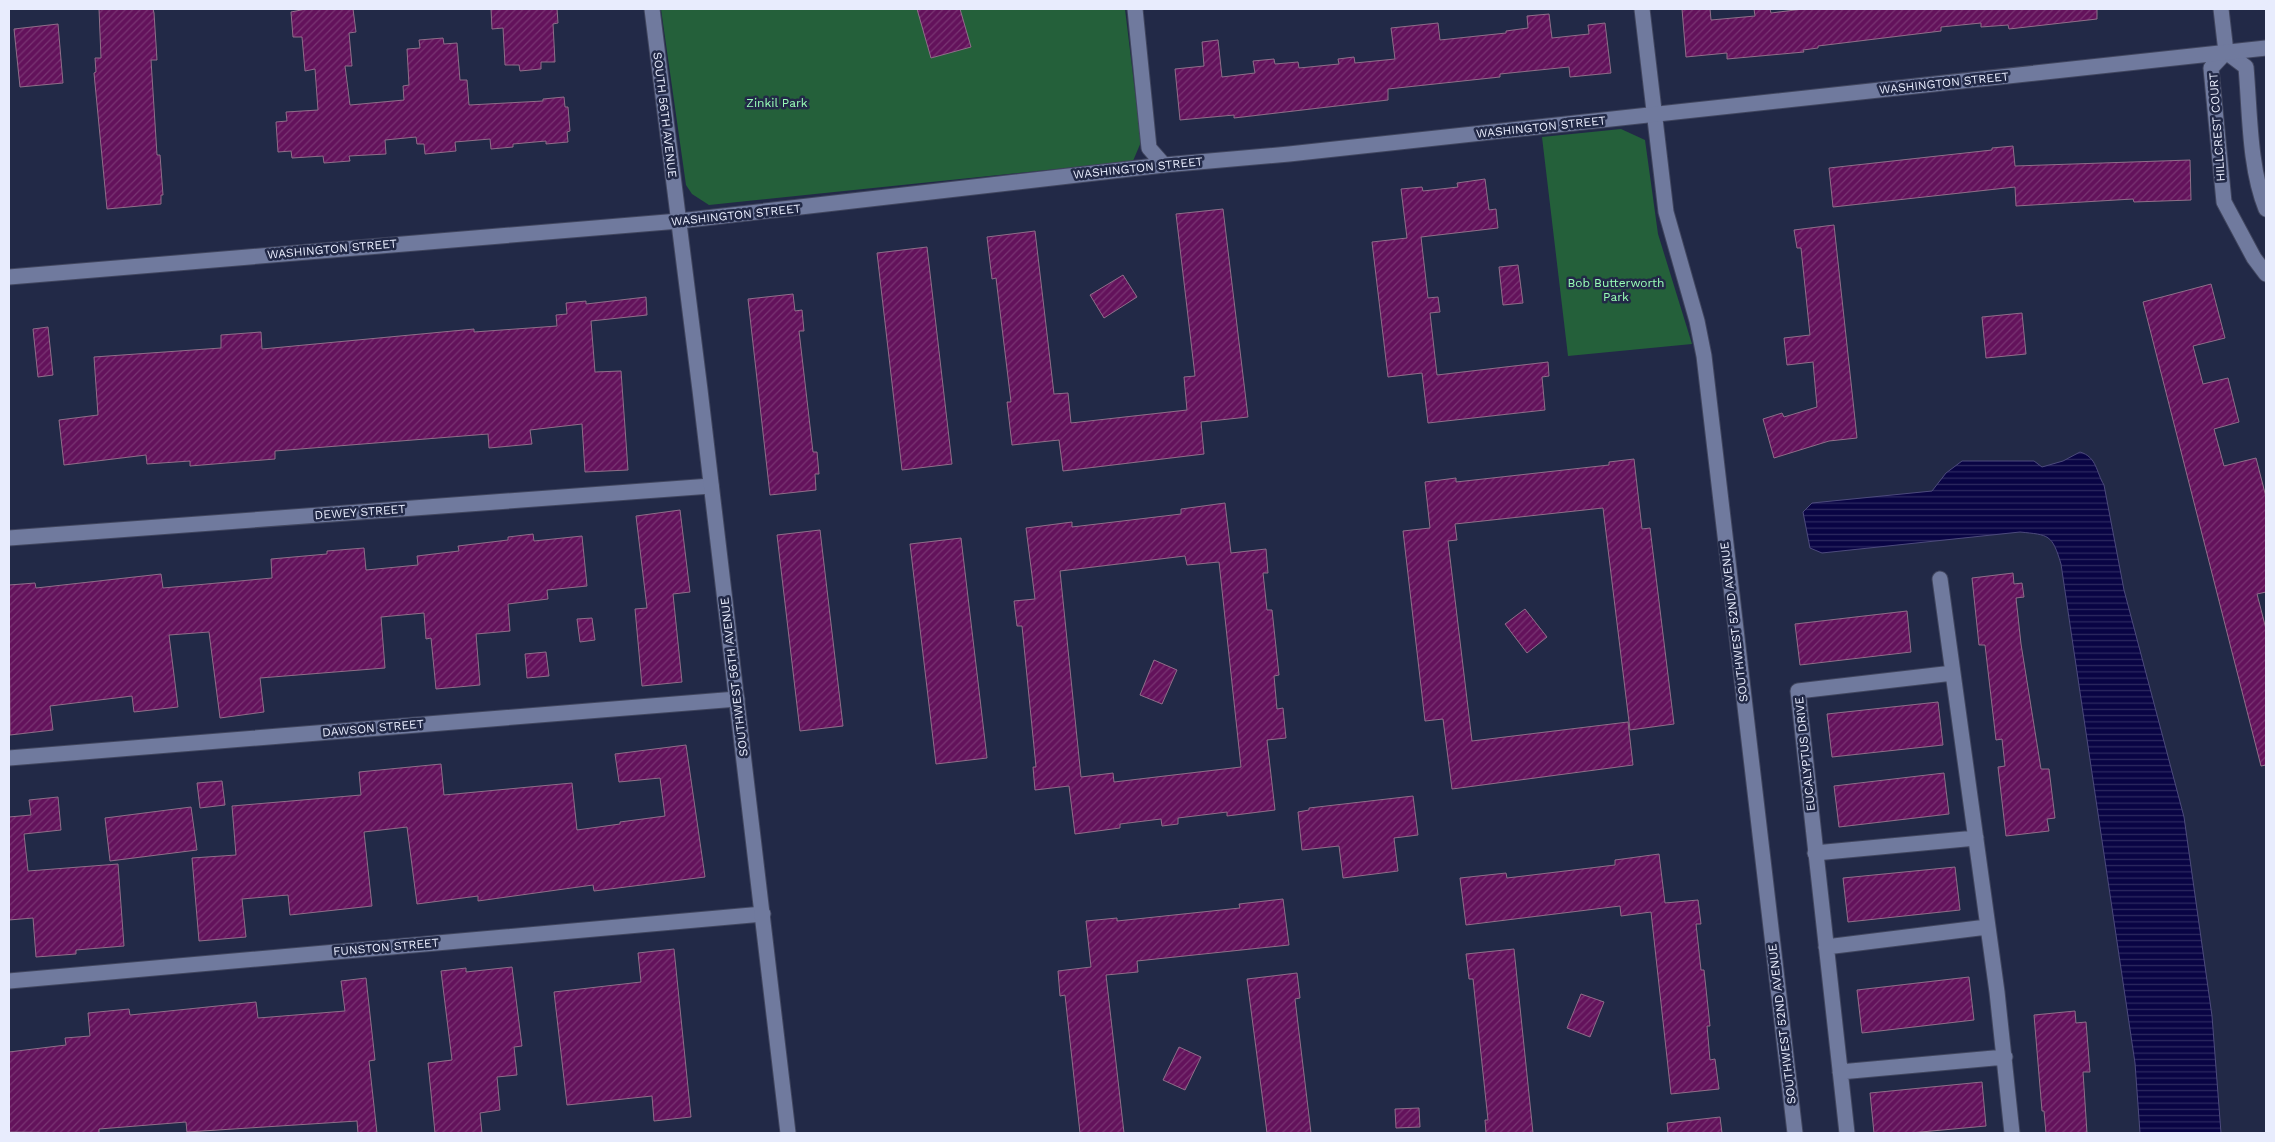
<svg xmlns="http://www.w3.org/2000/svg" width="2275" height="1142" font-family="'Work Sans',sans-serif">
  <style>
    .green { fill: #24603a }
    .water { fill: url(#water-rules); stroke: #4c4a7c }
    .building { fill: url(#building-hatch); stroke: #8f6e89; fill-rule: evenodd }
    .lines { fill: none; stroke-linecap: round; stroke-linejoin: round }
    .minor-casing { stroke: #41465f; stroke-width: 17 }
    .tertiary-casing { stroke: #41465f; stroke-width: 17 }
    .minor { stroke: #707a9e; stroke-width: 15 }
    .tertiary { stroke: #707a9e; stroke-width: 15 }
    .labels { text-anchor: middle; stroke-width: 5; stroke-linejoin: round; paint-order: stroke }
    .street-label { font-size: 12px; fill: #e8ecfd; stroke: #222947 }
    .park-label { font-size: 12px; fill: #99feb7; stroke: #222947 }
  </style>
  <defs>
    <pattern id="water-rules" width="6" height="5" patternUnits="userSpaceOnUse" patternTransform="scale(1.25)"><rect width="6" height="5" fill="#090444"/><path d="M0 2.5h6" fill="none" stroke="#2d2960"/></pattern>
    <pattern id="building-hatch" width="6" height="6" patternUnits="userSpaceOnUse" patternTransform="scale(1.25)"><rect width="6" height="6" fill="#63125b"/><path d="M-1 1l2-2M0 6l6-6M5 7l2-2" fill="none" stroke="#793573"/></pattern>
  </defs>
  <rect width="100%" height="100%" fill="#222947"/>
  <path class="green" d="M661 9H1125L1141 142 1133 161 709 205 692 194 686 185Z
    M1621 129 1645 140 1658 234 1692 344 1568 356 1542 137Z"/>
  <path class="water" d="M2080 452C2097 457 2096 472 2104 485L2124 590 2184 817 2212 1016 2221 1133H2140L2135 1063 2061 564C2052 534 2049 535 2020 532L1822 553 1810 548 1803 512 1812 503 1932 491 1946 473 1962 461H2034L2042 467 2063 461Z"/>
  <path class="building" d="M99 9H153L154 13 157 60H151L157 155H160L163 195H161V204L107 209 94 73 96 72 95 58H101Z
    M306 9H353L356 32 349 33 352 66H345L350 105 404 100 403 86 409 85 407 49 420 48 419 40 443 38 444 44 457 43 460 80H467L469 105 543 101V99L564 97 565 107H568L570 131 567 132 568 142 546 144V141L513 144V147L491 149 490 139 455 142 456 151 425 154 424 144H417L416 137 385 140 386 154 349 156 350 161 324 163 323 156 292 158 291 151 278 152 276 122 287 121 286 112 318 110 315 69 305 71 302 37H293L291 12Z
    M491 9H557L558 23 553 24 555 62H541V69L520 71 519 65H505L503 28 492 29Z
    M917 9H960L971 47 931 58Z
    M1682 9H1710L1711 20 1755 16 1754 9H1770L1771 13 1803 9H2097V19L2009 29 2008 25 1981 27V23L1941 27V31L1818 46V48L1803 50 1804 52 1727 59V53L1686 57Z
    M1549 14 1552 38 1589 34 1588 25 1605 23 1611 73 1570 77 1569 67 1500 74V77L1388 89V100L1234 118V115L1180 120 1175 69 1204 66 1202 42 1218 40 1222 77 1255 73 1253 61 1274 59 1275 64 1298 62 1299 68 1339 64 1338 59 1354 57 1355 63 1395 59 1391 28 1438 23 1440 40 1506 33V31L1528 28 1527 16Z
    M58 24 63 83 20 87 14 29Z
    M2013 146 2015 166 2190 160 2191 200 2134 202 2133 199 2016 206 2015 187 1833 207 1829 168 1992 150V148Z
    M1485 179 1489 210 1496 209 1498 228 1421 237 1428 298 1438 297 1440 312 1430 313 1437 375 1548 362 1549 376 1542 377 1545 410 1428 423 1422 373 1388 377 1372 242 1407 238 1401 189 1422 187 1423 191 1458 187 1457 183Z
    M1223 209 1248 417 1201 422 1204 454 1063 471 1059 440 1012 445 1007 402H1011L996 278 992 279 987 237 1035 231 1054 394 1068 393 1071 423 1187 410 1184 377 1195 376 1176 214Z
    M1834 225 1857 438 1829 441 1774 458 1763 419 1782 413 1784 417 1817 407 1813 362 1787 365 1784 338 1810 335 1801 248H1797L1794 230Z
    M927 247 952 464 902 470 877 253Z
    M1518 265 1523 303 1503 305 1499 267Z
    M1123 275 1137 297 1104 318 1090 295Z
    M2211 284 2225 338 2193 346 2203 384 2228 378 2239 422 2214 429 2224 466 2256 458 2266 497V592L2257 594 2266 629V765L2261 766 2143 302Z
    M793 294 795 311 802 310 804 331H799L813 452H817L819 474H815L816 490 770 495 748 299Z
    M646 297 647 315 591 321 595 372 621 371 628 470 585 472 582 424 530 430 532 444 489 448 488 434 275 451V459L190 466V461L147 464 146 455 64 465 59 420 98 415 94 357 221 348V335L261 332 262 349 474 329V332L557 326 556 315 567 314 566 303 586 301V304Z
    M2022 313 2026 354 1986 358 1982 317Z
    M48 327 53 375 38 377 33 329Z
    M1634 459 1642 529 1650 528 1674 724 1630 730 1603 508 1455 524 1457 540 1448 541 1472 741 1628 722 1633 765 1452 789 1443 719 1425 721 1403 531 1430 528 1425 482 1456 478V482L1609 465V462Z
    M1225 503 1231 553 1266 549 1268 573H1263L1267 610H1272L1279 675 1274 676 1277 709 1283 708 1286 738 1267 740 1275 810 1227 816V812L1178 818V824L1162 826 1161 819 1120 824V828L1075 834 1069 786 1035 790 1033 767H1036L1022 626H1017L1014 601 1035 599 1026 528 1072 522V527L1181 514V509ZM1185 556 1187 565 1219 562 1241 767 1114 782 1113 773 1081 777 1060 571Z
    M680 510 690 592 673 594 682 682 642 686 635 609 647 608 636 516Z
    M820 530 843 726 800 731 777 535Z
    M533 534 534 541 582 536 587 586 547 590 548 599 508 604 510 631 476 634 480 685 436 689 431 638 426 639 424 613 381 617 385 668 260 678 264 712 220 718 209 632 169 635 178 707 134 712 132 696 50 706 53 730 10 735 9 585 35 583 36 588 161 574 163 588 272 578 271 559 327 554V551L364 548 366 570 418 565 417 556 459 551 458 546 508 540V537Z
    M961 538 987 758 936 764 910 544Z
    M2013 573 2014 584 2022 583 2024 597 2016 598 2021 644 2041 769H2049L2055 818 2047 819 2049 831 2006 836 1998 767 2005 766 2002 739 1996 740 1985 645H1979L1972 578Z
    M1525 609 1547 637 1527 653 1505 624Z
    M1907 611 1911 652 1800 665 1795 624Z
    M592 618 595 640 580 642 577 619Z
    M546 652 549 676 527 678 525 654Z
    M1154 660 1177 670 1162 704 1140 695Z
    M1938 702 1943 745 1832 757 1827 714Z
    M686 745 705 877 594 891 593 885 478 901V896L417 904 407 827 364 832 372 906 290 915 288 895 242 899 246 937 199 941 192 858 236 855 232 806 361 795 359 772 441 764 444 795 572 783 577 830 620 824V822L665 816 660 778 619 782 615 754Z
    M1944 773 1949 814 1839 827 1834 786Z
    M222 781 225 805 200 808 197 783Z
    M1413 796 1418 835 1394 838 1398 871 1343 878 1339 846 1302 850 1298 812 1309 810V808Z
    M58 797 61 830 24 834 28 871 118 864 124 946 76 950V954L36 957 33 918 9 920V817L31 815 29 800Z
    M191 807 197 850 110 861 105 818Z
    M1659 854 1665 903 1698 900 1701 924H1696L1701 970H1704L1710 1026H1707L1710 1060 1715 1059 1719 1089 1671 1094 1651 912 1621 916 1620 906 1466 925 1460 878 1506 873 1507 878 1615 865V860Z
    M1955 867 1960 910 1848 922 1843 878Z
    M1283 899 1289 945 1137 961 1138 972 1106 975 1124 1133H1080L1065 995 1060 996 1058 971 1091 967 1086 921 1117 918V921L1240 908 1239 904Z
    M674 949 691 1117 654 1121 652 1096 567 1105 554 992 641 982 638 953Z
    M1514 949 1533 1133H1486L1485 1120H1488L1473 979H1469L1466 954Z
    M512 967 522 1046 514 1047 517 1075 497 1077 500 1110 480 1113 482 1133H435L428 1063 452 1060 441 971 466 968V972Z
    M1297 973 1300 998 1295 999 1311 1133H1267L1247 979Z
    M1969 977 1974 1020 1862 1033 1857 990Z
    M366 978 375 1060 369 1061 377 1133H358L357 1121 187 1132 186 1122 99 1129V1133L9 1132V1052L66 1045 65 1038 90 1036 88 1013 129 1009 130 1015 256 1002 258 1018 345 1011 341 981Z
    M1581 994 1604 1002 1590 1037 1567 1028Z
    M2075 1011 2076 1023 2086 1022 2090 1072H2083L2087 1133H2046L2044 1111H2042L2034 1015Z
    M1179 1047 1201 1057 1185 1090 1163 1080Z
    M1982 1082 1986 1126 1910 1133H1874L1870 1093Z
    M1419 1108 1420 1127 1396 1128 1395 1109Z
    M1720 1117 1722 1133H1668L1667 1123Z"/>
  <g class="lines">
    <g class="minor-casing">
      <path id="minor" d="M1135 9 1149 148 1164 165
        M1642 9 1666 212 1697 321 1704 356 1795 1133
        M2221 9 2226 52
        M2226 52 2211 68 2224 202 2254 258 2266 274
        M2226 52 2246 67C2250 112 2249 167 2266 209
        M9 538 711 486
        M1940 579 1997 992 2012 1133
        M9 758 737 699
        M1815 853 1976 838
        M1826 947 1987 927
        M9 981 763 914
        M1840 1072 2005 1057
        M1847 1133 1798 691 1953 673"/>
    </g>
    <g class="tertiary-casing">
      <path id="tertiary" d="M652 9 700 390 788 1133
        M9 277 679 221 1164 165 1289 154 2266 48"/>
    </g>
    <use href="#minor" class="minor"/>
    <use href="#tertiary" class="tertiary"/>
  </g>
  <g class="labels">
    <g class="street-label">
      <text transform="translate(1944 83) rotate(-6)" y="4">WASHINGTON STREET</text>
      <text transform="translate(665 115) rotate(83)" y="4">SOUTH 56TH AVENUE</text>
      <text transform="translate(1541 127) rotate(-6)" y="4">WASHINGTON STREET</text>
      <text transform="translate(2217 127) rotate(-94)" y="4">HILLCREST COURT</text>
      <text transform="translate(1138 168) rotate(-6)" y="4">WASHINGTON STREET</text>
      <text transform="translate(736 215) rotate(-6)" y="4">WASHINGTON STREET</text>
      <text transform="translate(332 249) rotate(-5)" y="4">WASHINGTON STREET</text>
      <text transform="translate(360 512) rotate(-4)" y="4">DEWEY STREET</text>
      <text transform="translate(1734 622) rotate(-97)" y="4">SOUTHWEST 52ND AVENUE</text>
      <text transform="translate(734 677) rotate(-97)" y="4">SOUTHWEST 56TH AVENUE</text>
      <text transform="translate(373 728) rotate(-5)" y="4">DAWSON STREET</text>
      <text transform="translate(1805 754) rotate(-96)" y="4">EUCALYPTUS DRIVE</text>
      <text transform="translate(386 947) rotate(-5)" y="4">FUNSTON STREET</text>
      <text transform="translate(1782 1024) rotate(-97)" y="4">SOUTHWEST 52ND AVENUE</text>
    </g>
    <g class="park-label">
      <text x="777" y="107">Zinkil Park</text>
      <text x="1616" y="287">Bob Butterworth<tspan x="1616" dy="14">Park</tspan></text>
    </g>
  </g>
  <rect width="2275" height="1142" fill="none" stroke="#e8ecfd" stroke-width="20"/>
</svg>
